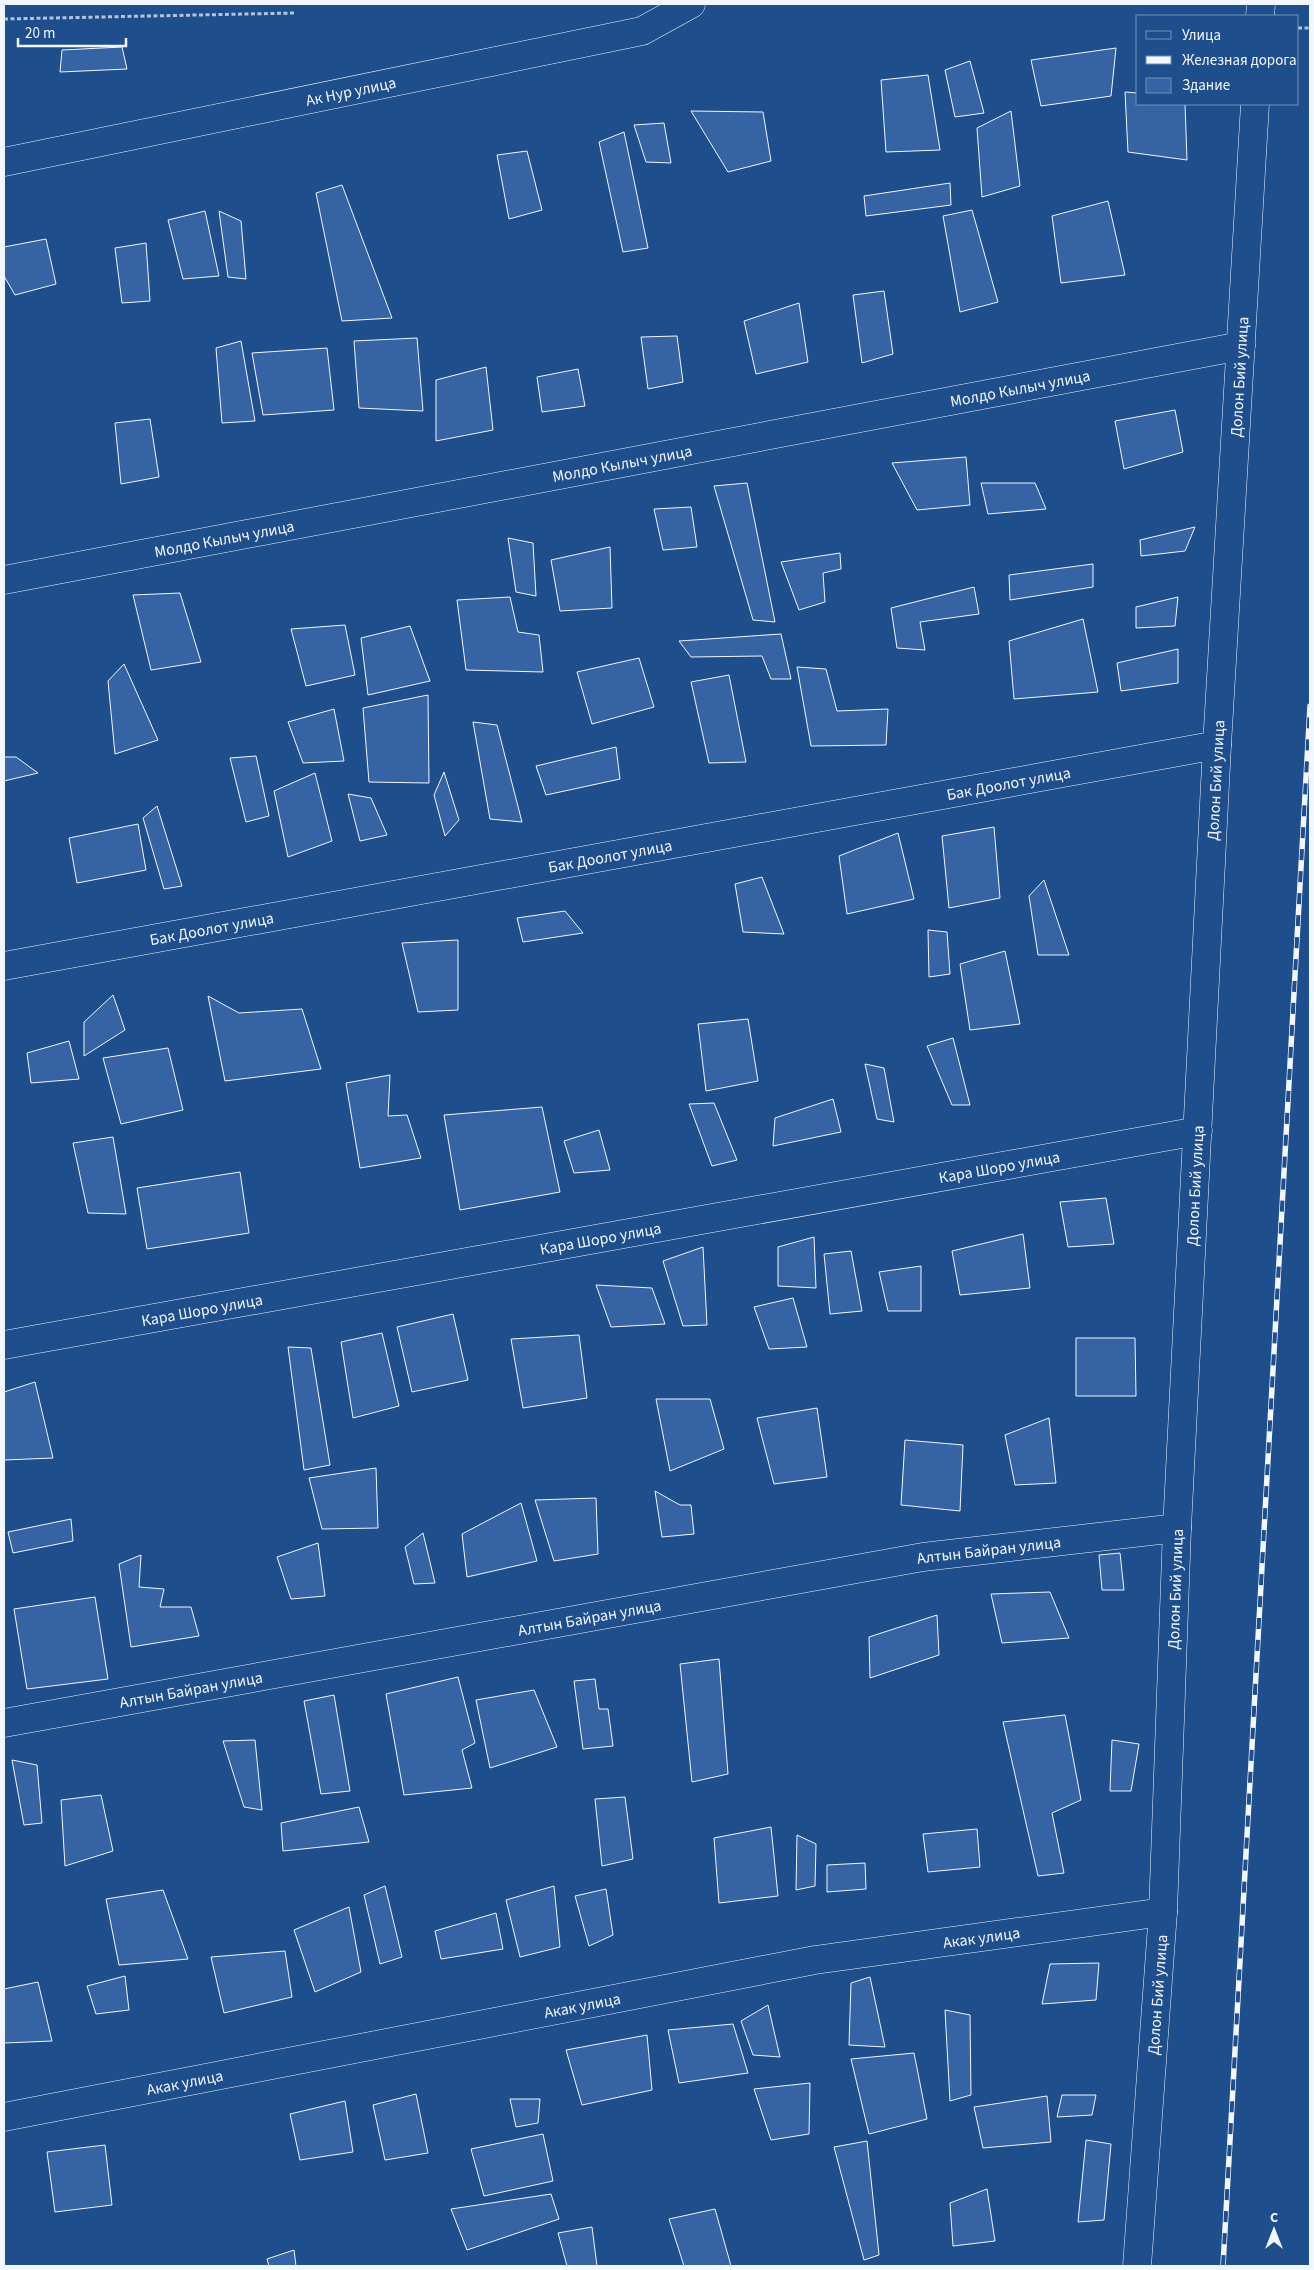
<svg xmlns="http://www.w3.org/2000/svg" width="1314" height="2270" font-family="'Source Sans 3',sans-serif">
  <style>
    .building { fill: #3563a3; stroke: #f2f6ff }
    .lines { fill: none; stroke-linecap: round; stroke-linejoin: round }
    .minor-casing { stroke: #f2f6ff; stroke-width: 29 }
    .tertiary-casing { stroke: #f2f6ff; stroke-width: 29 }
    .path { stroke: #b3c4dc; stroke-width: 3; stroke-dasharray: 4 2.5; stroke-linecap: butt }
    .minor { stroke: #1f4e8c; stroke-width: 28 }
    .tertiary { stroke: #1f4e8c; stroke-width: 28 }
    .rail-casing { stroke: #f2f6ff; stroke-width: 5.5 }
    .rail { stroke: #1f4e8c; stroke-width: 4; stroke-dasharray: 11; stroke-linecap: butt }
    .labels { text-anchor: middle; stroke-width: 4; stroke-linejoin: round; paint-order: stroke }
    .street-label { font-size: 16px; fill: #f2f6ff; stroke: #1f4e8c }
  </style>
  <rect width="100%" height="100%" fill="#1f4e8c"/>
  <path class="building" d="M122 47 127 69 60 72 62 50Z
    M1116 48 1111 96 1041 106 1031 60Z
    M970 61 984 113 955 117 945 70Z
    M928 75 940 150 886 152 881 80Z
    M1125 92 1138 93V104H1185L1187 160 1128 152Z
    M691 111 763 112 771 161 728 172Z
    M1011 111 1020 186 982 197 977 128Z
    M664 123 671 163 646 162 634 125Z
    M624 132 648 248 623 252 599 142Z
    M527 151 542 210 509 219 497 155Z
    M950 183 951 205 866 216 864 196Z
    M342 185 392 318 342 321 316 193Z
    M1108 201 1125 275 1061 283 1052 216Z
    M972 210 998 302 960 312 943 216Z
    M205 211 219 276 183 279 168 220Z
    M219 211 241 221 246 279 228 277Z
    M46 239 56 284 15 295 4 276V247Z
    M146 243 150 301 122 303 115 248Z
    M884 291 893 354 862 363 853 295Z
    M799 303 808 362 756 374 744 321Z
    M677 336 683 382 648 389 641 337Z
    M417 338 423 411 359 408 354 341Z
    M241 341 255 421 222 423 216 348Z
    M327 348 334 410 263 415 252 353Z
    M486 367 493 430 436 441V380Z
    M578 369 585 406 542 412 537 377Z
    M1175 410 1183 452 1124 469 1115 421Z
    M150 419 159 477 121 484 115 423Z
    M966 457 970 505 917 510 892 463Z
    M747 483 775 622 753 620 714 486Z
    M981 483H1035L1046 509 988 514Z
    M691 507 697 547 663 550 654 509Z
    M1195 527 1185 551 1141 556 1140 540Z
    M508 538 533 543 536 596 516 592Z
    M610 547 612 608 560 611 551 560Z
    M840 553 841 569 823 573 825 602 799 610 781 562Z
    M1093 564V587L1010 600 1009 575Z
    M974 587 979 614 920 622 925 650 897 648 891 608Z
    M180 593 201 662 151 670 133 595Z
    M510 597 518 632 539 635 543 672 466 670 457 600Z
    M1178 597 1175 626 1136 628V607Z
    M1083 619 1098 692 1014 699 1009 641Z
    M345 625 355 675 306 686 291 629Z
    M410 626 430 681 368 695 361 638Z
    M781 634 791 679H771L762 656 691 657 679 641Z
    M1178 649V683L1121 691 1117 663Z
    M639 658 654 707 592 724 577 672Z
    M124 664 158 740 115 754 108 681Z
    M797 667 826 669 837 711 888 709 886 745 811 746Z
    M729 675 746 762 709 763 691 682Z
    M428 695 429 783 369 782 363 708Z
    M334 709 344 761 303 763 288 722Z
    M473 722 497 725 522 822 490 819Z
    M616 747 620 779 546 795 536 766Z
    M256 756 269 816 246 822 230 758Z
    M4 757H16L38 773 4 781Z
    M444 772 459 820 445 836 434 795Z
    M315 773 332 841 288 857 274 791Z
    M348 794 371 798 387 835 360 841Z
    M157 806 182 886 164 889 143 818Z
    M138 824 146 870 77 883 69 838Z
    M994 827 1000 898 949 908 942 836Z
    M898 833 914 899 847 914 839 856Z
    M762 877 784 934 743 932 735 884Z
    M1044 880 1069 955H1038L1029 896Z
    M565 911 583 933 523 942 517 918Z
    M928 930 947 932 950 974 929 977Z
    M458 940V1010L418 1012 402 943Z
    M1005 951 1020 1024 970 1030 960 964Z
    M113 995 125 1030 84 1056V1022Z
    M208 996 239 1013 302 1009 321 1069 225 1081Z
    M748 1019 758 1081 706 1091 698 1024Z
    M953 1038 970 1105H952L927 1046Z
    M69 1041 79 1079 31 1083 27 1053Z
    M168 1048 183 1110 121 1124 103 1058Z
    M865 1064 884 1068 894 1122 877 1119Z
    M390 1075 388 1116 407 1115 421 1158 360 1168 346 1083Z
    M833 1099 841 1132 773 1146 775 1118Z
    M714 1103 737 1160 712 1166 689 1104Z
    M542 1107 560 1192 460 1210 444 1115Z
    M599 1130 610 1170 574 1173 564 1141Z
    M113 1137 126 1214 88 1213 73 1143Z
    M240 1172 249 1233 147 1249 137 1188Z
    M1106 1198 1114 1244 1068 1247 1060 1202Z
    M1023 1234 1030 1288 960 1295 952 1251Z
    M814 1237 816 1288 778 1286V1247Z
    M703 1247 707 1325 683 1326 663 1261Z
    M851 1251 862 1311 830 1314 824 1254Z
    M921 1266V1311H888L879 1272Z
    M596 1285 652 1288 665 1324 611 1327Z
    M793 1298 807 1347 769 1349 754 1307Z
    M453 1314 468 1380 412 1392 397 1327Z
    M382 1333 399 1406 353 1418 341 1342Z
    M579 1335 587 1398 523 1408 511 1339Z
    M1076 1338H1135L1136 1396H1076Z
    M288 1347 311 1348 330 1465 304 1470Z
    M35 1382 53 1458 4 1460V1392Z
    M656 1399H710L724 1449 670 1471Z
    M817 1408 827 1477 774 1484 757 1418Z
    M1049 1418 1056 1483 1015 1485 1005 1435Z
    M905 1440 963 1445 960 1511 901 1505Z
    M376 1468 378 1528 322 1529 309 1478Z
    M655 1491 680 1505H691L694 1534 662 1537Z
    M596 1498 598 1554 554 1561 535 1500Z
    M521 1503 537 1561 467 1577 462 1534Z
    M71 1519 73 1541 13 1553 8 1532Z
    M423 1533 435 1583 414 1584 405 1547Z
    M318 1543 325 1596 291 1599 277 1557Z
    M1120 1553 1124 1590H1102L1099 1555Z
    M141 1555 139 1587 164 1589 160 1607H191L199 1636 131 1647 119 1564Z
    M1050 1592 1069 1638 1002 1643 991 1594Z
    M95 1597 108 1679 27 1689 14 1609Z
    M937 1615 939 1655 870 1678 869 1637Z
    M719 1659 728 1774 692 1782 680 1664Z
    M458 1677 475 1743 462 1750 472 1788 404 1795 386 1694Z
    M595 1679 599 1709H608L613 1746 583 1749 574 1681Z
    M534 1690 557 1747 490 1768 476 1700Z
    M334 1695 350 1791 321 1794 304 1701Z
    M1065 1715 1081 1800 1052 1813 1064 1873 1038 1876 1003 1722Z
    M255 1740 262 1810 244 1807 223 1741Z
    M1112 1740 1139 1744 1131 1791H1110Z
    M12 1760 37 1765 42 1823 24 1825Z
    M101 1795 113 1851 65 1866 61 1800Z
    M625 1797 633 1859 602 1866 595 1799Z
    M359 1807 369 1842 283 1851 281 1823Z
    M771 1827 778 1896 719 1903 714 1838Z
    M977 1829 980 1867 928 1872 923 1834Z
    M797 1835 816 1844 815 1886 796 1890Z
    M865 1863 866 1889 827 1892V1865Z
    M385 1886 402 1957 380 1964 364 1895Z
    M554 1886 560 1947 520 1957 506 1900Z
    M606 1889 613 1935 589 1946 575 1896Z
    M163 1890 188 1959 119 1965 106 1899Z
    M349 1907 361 1972 315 1992 294 1930Z
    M496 1913 503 1949 441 1959 435 1931Z
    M285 1951 292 1997 224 2013 211 1957Z
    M1099 1963 1096 2000 1042 2004 1050 1964Z
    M125 1976 129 2010 96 2014 87 1986Z
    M870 1977 885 2047 849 2045 851 1983Z
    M38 1982 52 2041 4 2043V1989Z
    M768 2005 780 2057 753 2055 741 2021Z
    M945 2010 970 2015 971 2095 950 2101Z
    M733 2024 748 2073 679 2083 668 2030Z
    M647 2035 652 2090 582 2105 566 2050Z
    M914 2053 927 2119 869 2134 851 2059Z
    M810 2083 809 2134 771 2140 754 2089Z
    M416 2094 428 2153 385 2160 373 2105Z
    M1062 2095H1096L1092 2115 1057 2117Z
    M1047 2096 1051 2142 983 2148 974 2107Z
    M510 2099H540L538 2123 516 2127Z
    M345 2101 353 2152 300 2160 290 2114Z
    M543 2134 553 2181 484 2196 471 2149Z
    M1086 2140 1111 2144 1104 2220 1078 2222Z
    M867 2141 879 2255 864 2260 834 2147Z
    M105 2145 112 2205 55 2212 47 2152Z
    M987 2189 995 2241 953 2246 950 2203Z
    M551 2194 559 2219 467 2250 451 2209Z
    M715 2209 731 2266H684L669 2219Z
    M592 2227 597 2266H567L558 2233Z
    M294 2250 296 2266H269L267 2259Z"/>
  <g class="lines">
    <g class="minor-casing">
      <g id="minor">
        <path id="s1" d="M4 162 642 31 691 4"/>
        <path id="s2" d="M4 580 1241 346"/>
        <path id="s3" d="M4 966 1217 745"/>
        <path id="s4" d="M4 1345 1198 1131"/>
        <path id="s5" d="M4 1723 923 1557 1177 1528"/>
        <path id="s6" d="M4 2117 815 1960 1163 1912"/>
      </g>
    </g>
    <g class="tertiary-casing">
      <g id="tertiary">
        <path d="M1260 16 1261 4"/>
        <path id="s7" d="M1137 2266 1163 1912 1177 1528 1217 745 1255 104"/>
      </g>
    </g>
    <path class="path" d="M4 19 295 13
      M1298 28H1310"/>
    <use href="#minor" class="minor"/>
    <use href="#tertiary" class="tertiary"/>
    <g class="rail-casing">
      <path id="rail" d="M1223 2266 1310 706"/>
    </g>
    <use href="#rail" class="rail"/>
  </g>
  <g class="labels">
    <g class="street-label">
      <text dy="6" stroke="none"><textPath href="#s1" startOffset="354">Ак Нур улица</textPath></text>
      <text dy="6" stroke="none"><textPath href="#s7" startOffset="1892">Долон Бий улица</textPath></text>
      <text dy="6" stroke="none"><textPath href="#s2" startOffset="1034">Молдо Кылыч улица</textPath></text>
      <text dy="6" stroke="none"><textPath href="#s2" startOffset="629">Молдо Кылыч улица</textPath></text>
      <text dy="6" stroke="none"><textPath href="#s2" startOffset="224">Молдо Кылыч улица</textPath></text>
      <text dy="6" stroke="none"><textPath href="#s7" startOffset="1488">Долон Бий улица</textPath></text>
      <text dy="6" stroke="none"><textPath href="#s3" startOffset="1021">Бак Доолот улица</textPath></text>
      <text dy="6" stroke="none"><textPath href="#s3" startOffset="616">Бак Доолот улица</textPath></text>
      <text dy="6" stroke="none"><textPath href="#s3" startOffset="211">Бак Доолот улица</textPath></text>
      <text dy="6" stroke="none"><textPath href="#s4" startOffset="1011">Кара Шоро улица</textPath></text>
      <text dy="6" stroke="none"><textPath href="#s7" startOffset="1082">Долон Бий улица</textPath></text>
      <text dy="6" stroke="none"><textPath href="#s4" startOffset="606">Кара Шоро улица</textPath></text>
      <text dy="6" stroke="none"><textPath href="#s4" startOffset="201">Кара Шоро улица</textPath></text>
      <text dy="6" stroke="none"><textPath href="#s5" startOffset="1000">Алтын Байран улица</textPath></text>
      <text dy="6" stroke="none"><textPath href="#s7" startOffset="678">Долон Бий улица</textPath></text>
      <text dy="6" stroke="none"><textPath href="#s5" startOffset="595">Алтын Байран улица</textPath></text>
      <text dy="6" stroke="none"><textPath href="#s5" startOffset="190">Алтын Байран улица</textPath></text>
      <text dy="6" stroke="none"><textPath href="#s6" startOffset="994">Акак улица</textPath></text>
      <text dy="6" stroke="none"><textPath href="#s7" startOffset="272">Долон Бий улица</textPath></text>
      <text dy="6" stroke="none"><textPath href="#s6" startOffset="589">Акак улица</textPath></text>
      <text dy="6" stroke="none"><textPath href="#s6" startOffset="184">Акак улица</textPath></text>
    </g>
  </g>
  <rect width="1314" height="2270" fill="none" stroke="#f2f6ff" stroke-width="10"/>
  <rect x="1136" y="15" width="162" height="90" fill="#1f4e8c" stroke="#7391ba"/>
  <rect x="1146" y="31" width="25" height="8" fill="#1f4e8c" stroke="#7391ba"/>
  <text x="1182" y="40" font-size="15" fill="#f2f6ff">Улица</text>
  <rect x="1146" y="56" width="25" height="8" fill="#f2f6ff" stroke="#7391ba"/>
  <text x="1182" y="65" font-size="15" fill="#f2f6ff">Железная дорога</text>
  <rect x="1146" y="78" width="25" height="15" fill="#3563a3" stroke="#7391ba"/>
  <text x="1182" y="90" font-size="15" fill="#f2f6ff">Здание</text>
  <g transform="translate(1274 2230)" stroke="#1f4e8c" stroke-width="4" paint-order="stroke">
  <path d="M0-4L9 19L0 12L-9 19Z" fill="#f2f6ff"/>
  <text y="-8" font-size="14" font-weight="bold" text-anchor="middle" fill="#f2f6ff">С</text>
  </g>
  <path d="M18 38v8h108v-8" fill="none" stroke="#f2f6ff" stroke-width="2.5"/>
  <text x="25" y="38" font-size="15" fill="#f2f6ff" stroke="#1f4e8c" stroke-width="4" paint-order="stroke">20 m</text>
</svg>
